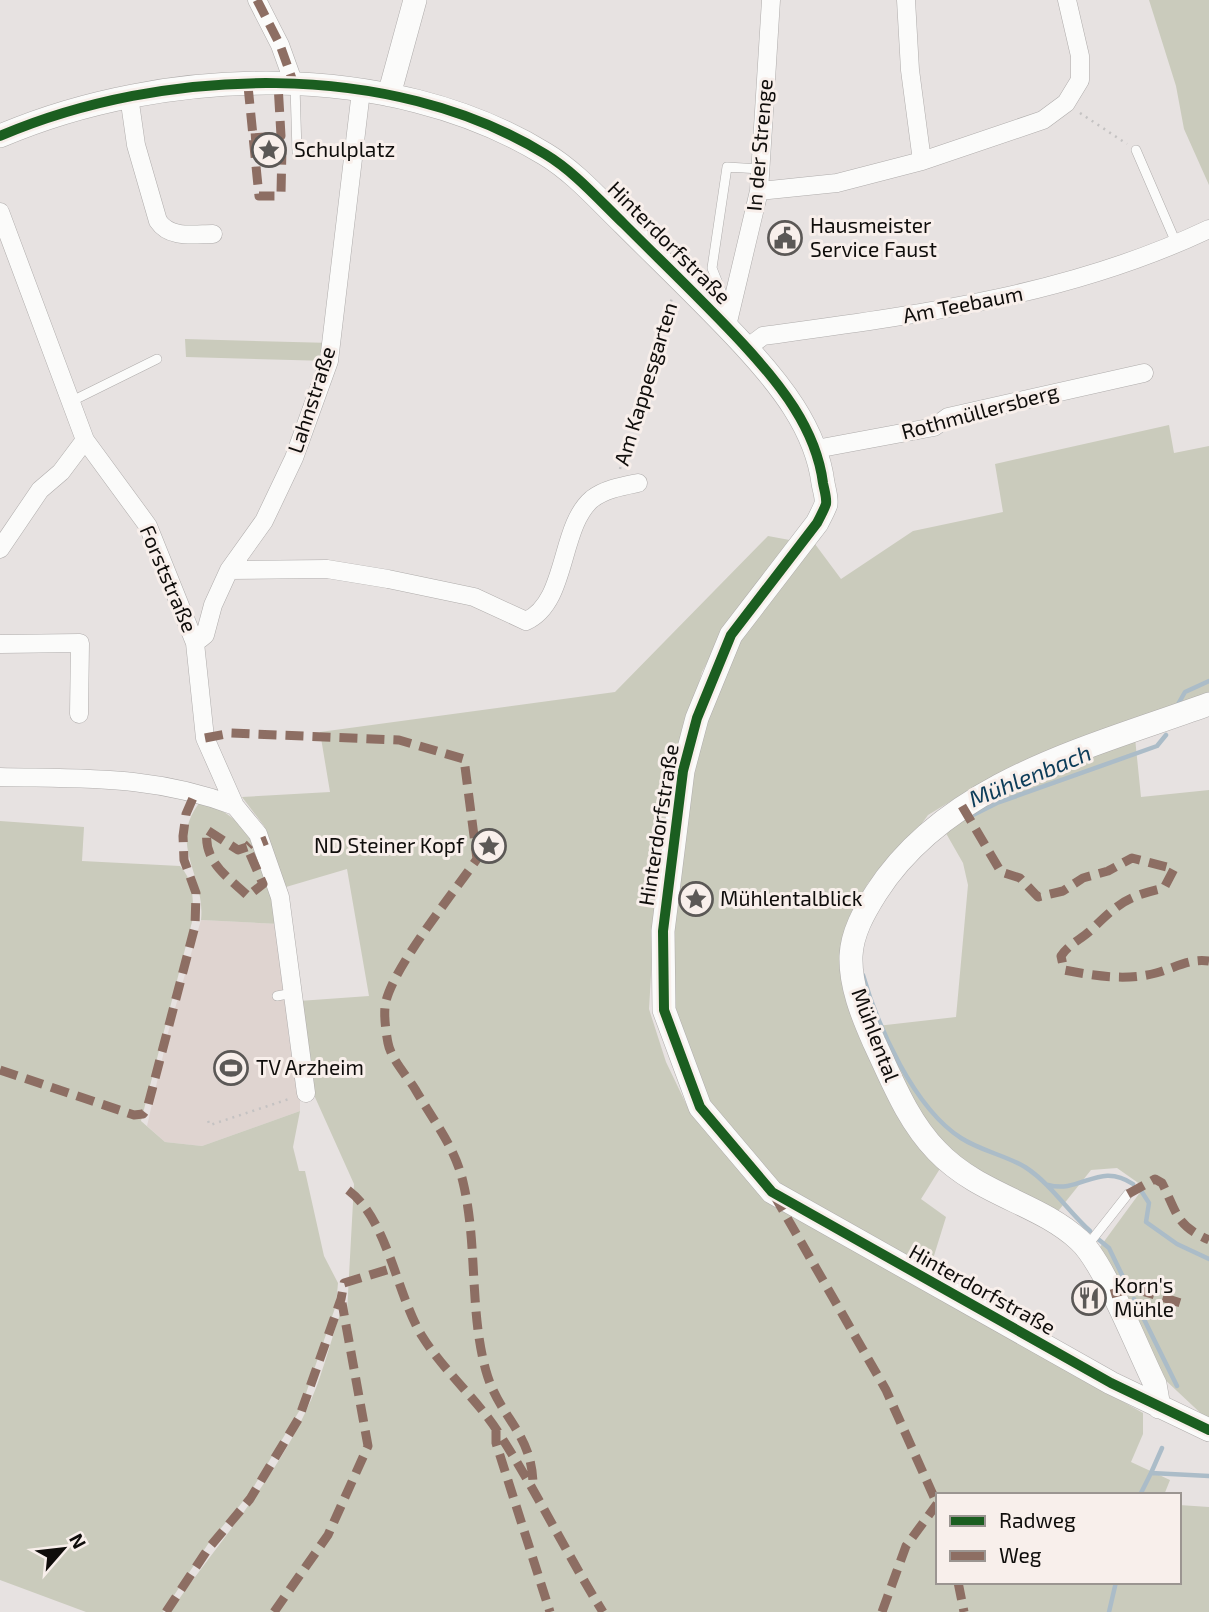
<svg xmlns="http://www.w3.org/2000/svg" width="1209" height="1612" font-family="'Exo 2',sans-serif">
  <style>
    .built { fill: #dfd4d0 }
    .green { fill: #cacbbc }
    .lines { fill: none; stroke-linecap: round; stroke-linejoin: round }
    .stream { stroke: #abbcc8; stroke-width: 4.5 }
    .service-casing { stroke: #afacab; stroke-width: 10 }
    .minor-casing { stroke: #afacab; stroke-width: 19 }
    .tertiary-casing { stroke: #afacab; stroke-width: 24 }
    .path { stroke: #c4c2c2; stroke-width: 2.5; stroke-dasharray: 2 5; stroke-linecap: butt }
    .service { stroke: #fbfbfa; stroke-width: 9 }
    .minor { stroke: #fbfbfa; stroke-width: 18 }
    .tertiary { stroke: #fbfbfa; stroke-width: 23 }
    .quiet { stroke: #8d6e63; stroke-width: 9; stroke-dasharray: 18 9; stroke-linecap: butt }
    .cycleway-casing { stroke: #f8efeb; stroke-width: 15 }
    .cycleway { stroke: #1b5e20; stroke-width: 10 }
    .labels { text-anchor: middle; stroke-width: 6; stroke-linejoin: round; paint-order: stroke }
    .street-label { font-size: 21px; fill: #0f0d0b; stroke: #f8efeb }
    .poi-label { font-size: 21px; fill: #0f0d0b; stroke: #f8efeb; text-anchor: start }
    .water-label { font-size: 23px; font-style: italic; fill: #0c3c59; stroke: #f8efeb }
  </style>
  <rect width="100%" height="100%" fill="#e7e2e1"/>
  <path class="built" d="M201 920 279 924 289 1039 300 1084V1111L202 1146 165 1142 147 1126 169 1029Z"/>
  <path class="green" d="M1149 0H1209V185L1184 129 1176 86Z
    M185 339 332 343 329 361 186 357Z
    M1169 425 1174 453 1209 446V698L1009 775 961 795 928 815 912 837 868 883 851 913 841 942 941 1167 921 1199 946 1217 928 1275 779 1186 707 1104 675 1006 671 958 674 904 693 779 710 709 739 642 815 544 841 579 913 531 1003 512 995 464Z
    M768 536 795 541 729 622 702 672 674 771 656 890 649 1009 666 1062 690 1112 770 1202 1143 1413V1434L1131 1462 1170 1480 1164 1495H938V1582H1179V1505L1209 1507V1612H170C215 1546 272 1484 306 1411 321 1381 329 1346 340 1314L347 1312 354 1184 314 1095 299 1001 369 996 347 869 286 887 264 826 242 797 330 792 320 732 615 692Z
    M1135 738 1141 797 1209 790V1421L1161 1376 1100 1247 1144 1187 1117 1168 1091 1170 1055 1215 952 1156 914 1106 877 1026 956 1017 968 885 963 863 943 828 989 799Z
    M200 802C260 818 264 873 279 924L201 920C206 876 167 843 200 802Z
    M0 821 84 827 82 861 180 866C194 881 193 899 193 918L141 1121 165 1142 202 1146 300 1111 293 1147 299 1171H305L324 1256 338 1283 336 1305 301 1408 250 1493 208 1544 163 1612H86L0 1580Z"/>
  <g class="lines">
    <path class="stream" d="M1177 706 1185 692 1209 681
      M969 817 997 803 1157 746 1166 735
      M863 975C878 1027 914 1108 961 1138 981 1151 1005 1155 1025 1167 1050 1183 1068 1211 1090 1231
      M1048 1185C1081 1194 1099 1161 1133 1184
      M1140 1189 1149 1203 1146 1222 1177 1244 1209 1259
      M1098 1239 1109 1248 1123 1277
      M1134 1299 1177 1386
      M1162 1448 1151 1473 1209 1476
      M1140 1495 1151 1473
      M1109 1612 1116 1582"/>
    <g class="service-casing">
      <path id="service" d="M295 86 297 152
        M1136 150 1177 245
        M733 297 723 296 712 268 727 167 760 169
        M70 402 157 359
        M277 996 293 993
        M1087 1246 1128 1194"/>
    </g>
    <g class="minor-casing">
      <path id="minor" d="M257 0 280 45 294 84
        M906 0 910 70 922 161
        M129 96 136 145 158 221C170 239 194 234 213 234
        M759 191 837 183 922 161 1043 120 1066 103 1080 80V56L1067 0
        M0 212 85 440 148 526 195 643 205 738 235 806 258 834 280 897 306 1093
        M727 326 759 191 771 0
        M747 348 763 336C916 315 1068 296 1209 229
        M816 449 934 427 948 417 1144 373
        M0 549 40 490 61 472 85 440
        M229 570 327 569 388 579 474 597 526 621C568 602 559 527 592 499 605 489 623 486 638 483
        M195 643 205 635 213 605 229 570 264 521 294 458 329 361 361 91
        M0 644 80 643 79 714
        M0 777C85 779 154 775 235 806"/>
    </g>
    <g class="tertiary-casing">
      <path id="tertiary" d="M389 95 415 0
        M0 136C164 66 390 59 545 154 575 172 599 200 624 224 664 264 705 303 743 344 779 383 816 428 823 483 824 489 827 498 826 504 824 510 820 517 817 523L731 635 697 718 683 771 663 931 664 1010 700 1107 772 1192 1111 1383 1209 1430
        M1159 1407 1155 1384C1138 1350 1104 1262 1079 1240 1039 1203 979 1195 937 1151 907 1120 892 1080 874 1042 862 1015 850 985 851 956 852 933 864 912 876 893 948 781 1091 747 1209 704"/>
    </g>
    <path class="path" d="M1080 113 1127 144
      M281 136 282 147
      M620 469 672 298
      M208 1121 210 1125 292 1098"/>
    <use href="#service" class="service"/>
    <use href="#minor" class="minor"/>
    <use href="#tertiary" class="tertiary"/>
    <path class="quiet" d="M257 0 280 45 294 84
      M248 86 259 196H277L281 193 282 147
      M251 138 281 136 278 84
      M205 738 231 733 399 740 464 759 477 859C454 892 395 965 386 1001 383 1012 386 1033 388 1043 391 1059 407 1076 415 1089 433 1120 455 1147 463 1182 478 1245 469 1310 486 1371 499 1418 533 1433 533 1486
      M962 806 1001 872 1020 878 1038 897 1063 891 1083 878 1108 871 1132 858 1174 869 1164 888C1125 897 1118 904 1090 931 1080 940 1069 944 1061 956L1064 970C1095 976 1126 981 1156 973 1175 968 1190 958 1209 961
      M262 842 267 840
      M247 847 238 850 207 830C203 862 227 876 248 896L263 884 247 847 250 844
      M682 891 691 892 690 901
      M0 1070 134 1115 143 1114 147 1109 195 926 196 893 184 860 183 836 186 814 196 791
      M348 1190C388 1220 396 1293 422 1336 443 1370 476 1398 498 1432 536 1490 566 1553 603 1612
      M1128 1194 1155 1179 1162 1183C1177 1212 1175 1225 1209 1240
      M774 1195 886 1390 938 1506
      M1111 1294 1132 1288 1181 1303
      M496 1428V1443L550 1612
      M958 1582 964 1612
      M166 1612 208 1549 250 1499 299 1418 341 1299 344 1283 393 1268
      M274 1612 328 1535 368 1446 342 1303
      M882 1612 906 1546 937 1504"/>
    <g class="cycleway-casing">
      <path id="cycleway" d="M0 136C164 66 390 59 545 154 575 172 599 200 624 224 664 264 705 303 743 344 779 383 816 428 823 483 824 489 827 498 826 504 824 510 820 517 817 523L731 635 697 718 683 771 663 931 664 1010 700 1107 772 1192 1111 1383 1209 1430"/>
    </g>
    <use href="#cycleway" class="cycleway"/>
  </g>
  <defs>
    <g id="sight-ring" transform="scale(1.75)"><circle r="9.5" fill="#f8efeb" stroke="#5b5856" stroke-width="1.5"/><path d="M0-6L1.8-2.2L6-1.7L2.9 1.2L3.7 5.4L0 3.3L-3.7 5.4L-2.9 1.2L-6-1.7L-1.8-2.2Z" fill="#5b5856"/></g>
    <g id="civic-ring" transform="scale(1.75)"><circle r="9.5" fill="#f8efeb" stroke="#5b5856" stroke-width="1.5"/><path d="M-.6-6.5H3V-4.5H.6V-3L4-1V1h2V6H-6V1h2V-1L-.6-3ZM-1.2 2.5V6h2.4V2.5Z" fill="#5b5856"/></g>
    <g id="stadium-ring" transform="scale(1.75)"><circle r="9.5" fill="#f8efeb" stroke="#5b5856" stroke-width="1.5"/><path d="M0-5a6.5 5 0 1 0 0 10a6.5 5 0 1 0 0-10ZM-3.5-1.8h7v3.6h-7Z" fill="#5b5856"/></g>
    <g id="restaurant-ring" transform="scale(1.75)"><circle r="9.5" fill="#f8efeb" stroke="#5b5856" stroke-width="1.5"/><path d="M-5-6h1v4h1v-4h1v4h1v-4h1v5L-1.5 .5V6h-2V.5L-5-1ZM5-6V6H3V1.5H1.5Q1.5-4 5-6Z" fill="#5b5856"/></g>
  </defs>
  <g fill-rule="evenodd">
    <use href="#sight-ring" x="269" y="150"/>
    <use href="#civic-ring" x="785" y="238"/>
    <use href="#sight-ring" x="489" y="846"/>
    <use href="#sight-ring" x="696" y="899"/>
    <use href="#stadium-ring" x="231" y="1068"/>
    <use href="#restaurant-ring" x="1089" y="1298"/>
  </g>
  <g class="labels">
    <g class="street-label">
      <text transform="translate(760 145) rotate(-85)" y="7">In der Strenge</text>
      <text transform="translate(669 243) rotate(45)" y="7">Hinterdorfstraße</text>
      <text transform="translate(963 305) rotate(-11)" y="7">Am Teebaum</text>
      <text transform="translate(646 384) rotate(-73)" y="7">Am Kappesgarten</text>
      <text transform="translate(312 400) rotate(-72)" y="7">Lahnstraße</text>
      <text transform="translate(980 412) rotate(-15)" y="7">Rothmüllersberg</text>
      <text transform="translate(168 579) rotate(67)" y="7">Forststraße</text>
      <text transform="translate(659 825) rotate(-81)" y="7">Hinterdorfstraße</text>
      <text transform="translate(875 1035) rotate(69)" y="7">Mühlental</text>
      <text transform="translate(982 1290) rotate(29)" y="7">Hinterdorfstraße</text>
    </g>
    <g class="poi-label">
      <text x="294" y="157">Schulplatz</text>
      <text x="810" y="233">Hausmeister<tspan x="810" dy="24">Service Faust</tspan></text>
      <text x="464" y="853" text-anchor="end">ND Steiner Kopf</text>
      <text x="720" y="906">Mühlentalblick</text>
      <text x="256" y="1075">TV Arzheim</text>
      <text x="1114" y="1293">Korn's<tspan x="1114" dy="24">Mühle</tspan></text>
    </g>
    <g class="water-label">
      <text transform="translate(1030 776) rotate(-22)" y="8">Mühlenbach</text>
    </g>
  </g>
  <rect x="936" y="1493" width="245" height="91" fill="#f8efeb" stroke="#9b9591" stroke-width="2"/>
  <rect x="950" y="1516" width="35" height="10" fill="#1b5e20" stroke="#9b9591" stroke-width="2"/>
  <text x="999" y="1528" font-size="21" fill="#0f0d0b">Radweg</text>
  <rect x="950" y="1551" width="35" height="10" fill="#8d6e63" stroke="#9b9591" stroke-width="2"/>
  <text x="999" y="1563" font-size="21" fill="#0f0d0b">Weg</text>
  <g transform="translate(63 1549) rotate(62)" stroke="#f8efeb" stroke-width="5" paint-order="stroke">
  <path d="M0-5L12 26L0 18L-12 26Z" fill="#0f0d0b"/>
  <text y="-10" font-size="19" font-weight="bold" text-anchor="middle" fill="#0f0d0b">N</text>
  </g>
</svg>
